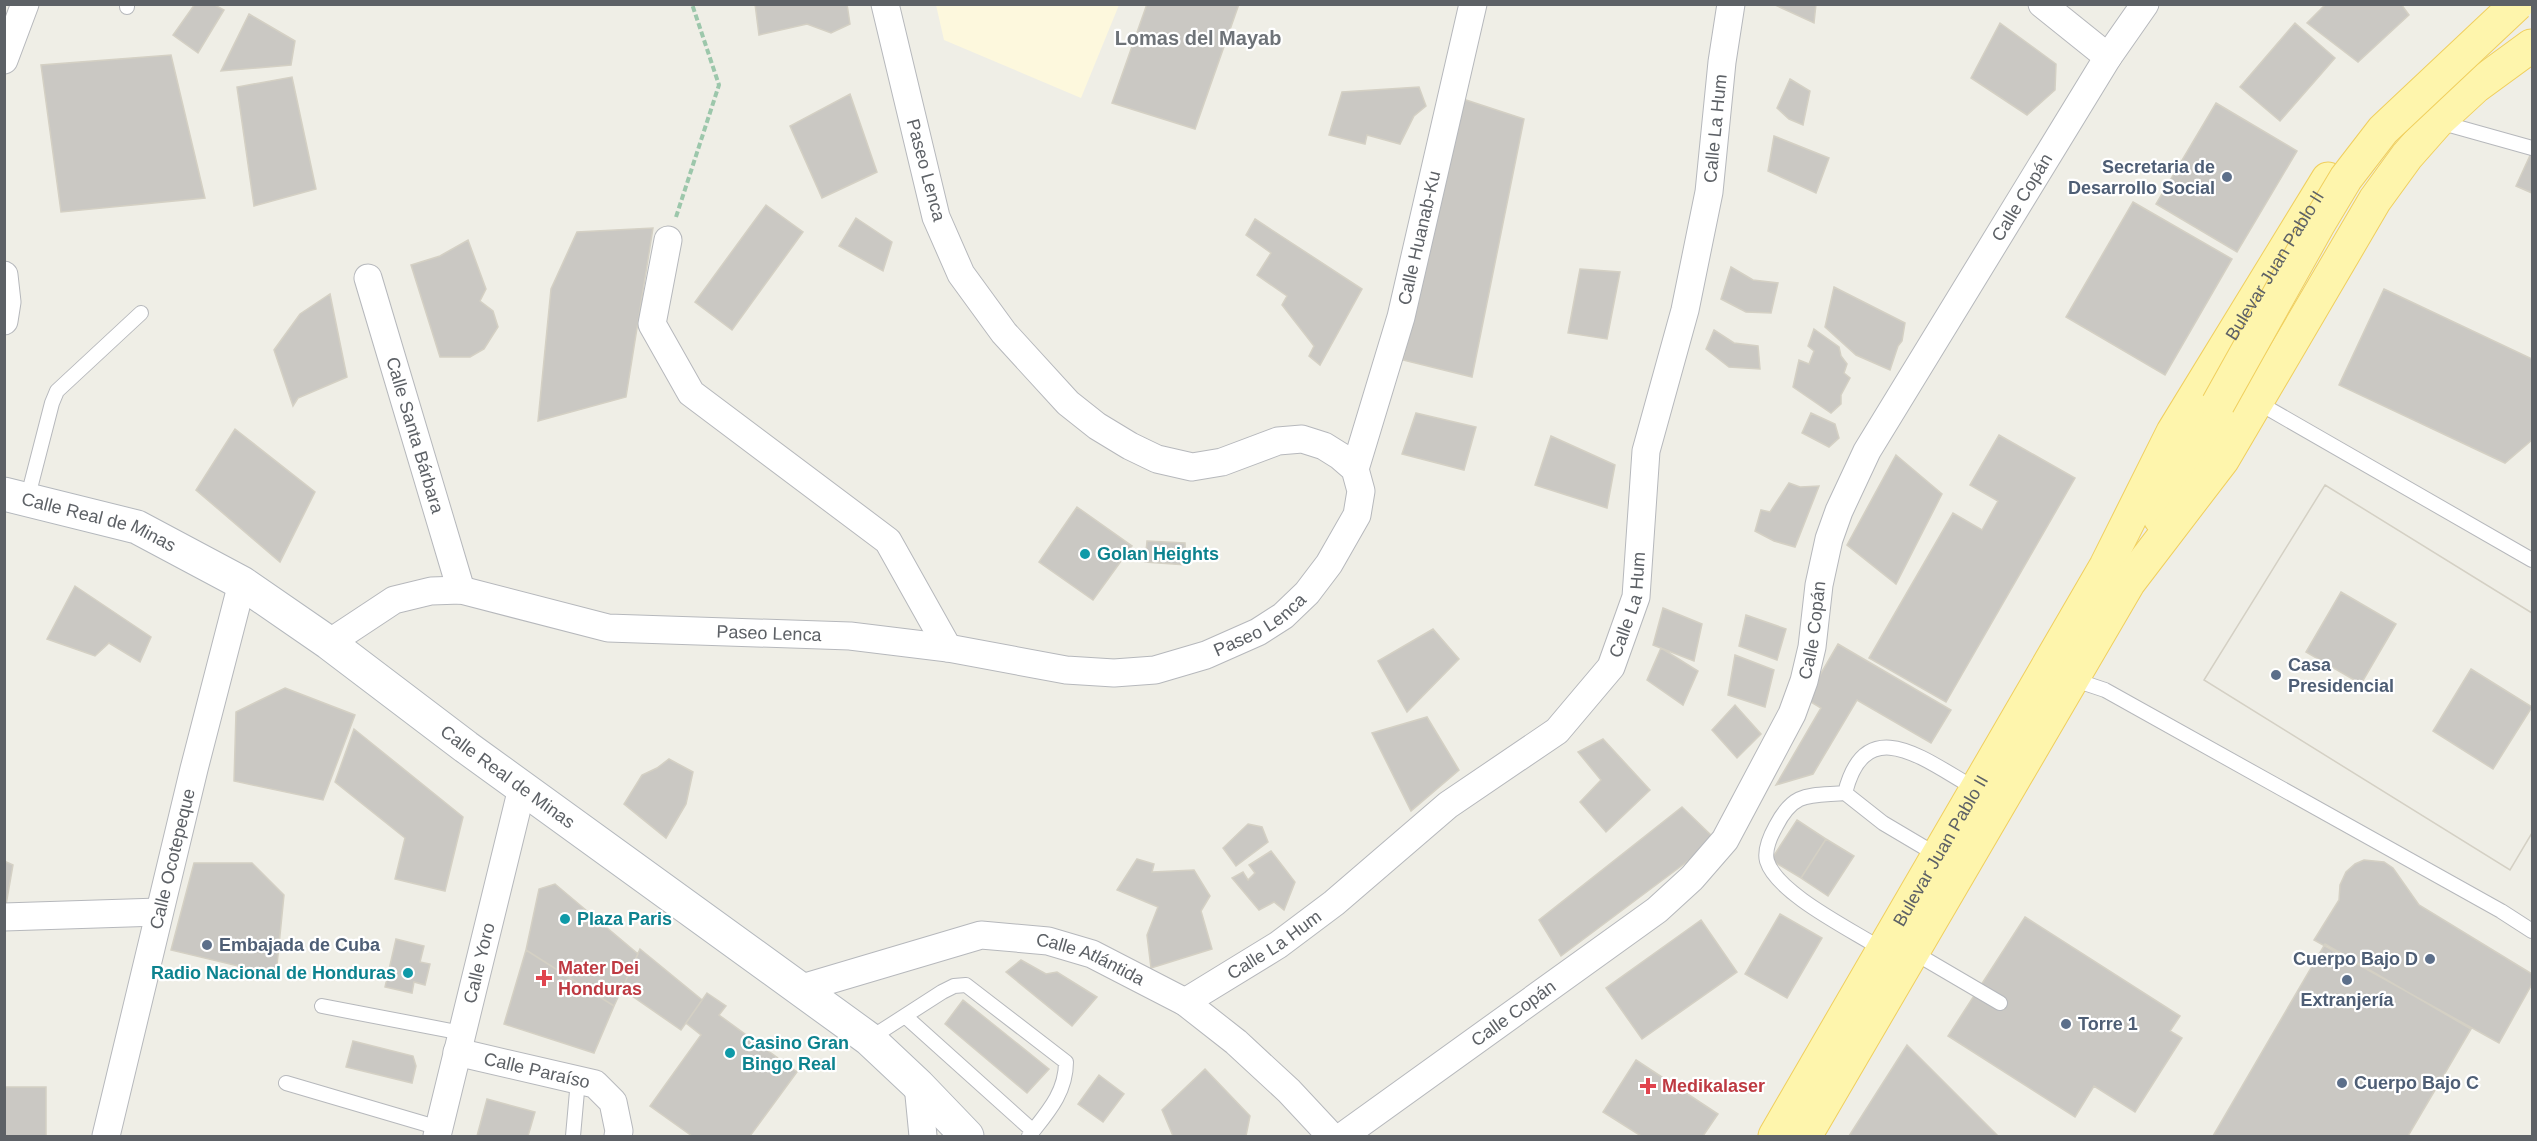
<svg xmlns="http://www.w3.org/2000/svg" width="2537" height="1141" font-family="Arial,sans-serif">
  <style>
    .commercial { fill: #fdf8dd }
    .building { fill: #cac8c3; stroke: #d4d0c4; stroke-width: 1.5; fill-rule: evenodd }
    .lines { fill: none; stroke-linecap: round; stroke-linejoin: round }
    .lane-casing { stroke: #b6b8bc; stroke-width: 16 }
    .street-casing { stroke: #b6b8bc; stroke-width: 29 }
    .secondary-casing { stroke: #b4b8bd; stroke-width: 35 }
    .primary-casing { stroke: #f0cf5e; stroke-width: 35 }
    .path { stroke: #9cc7ab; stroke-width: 4; stroke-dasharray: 6 3; stroke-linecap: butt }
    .lane { stroke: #fff; stroke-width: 14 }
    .street { stroke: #fff; stroke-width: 27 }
    .secondary { stroke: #fff; stroke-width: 33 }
    .primary { stroke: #fef5ac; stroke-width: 33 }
    .primary-bridge-casing { stroke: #f0cf5e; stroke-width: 35; stroke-linecap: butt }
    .primary-bridge { stroke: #fef5ac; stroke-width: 33 }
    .service-dot { fill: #5c6f8a; stroke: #fff; stroke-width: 2 }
    .culture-dot { fill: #0f9aa8; stroke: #fff; stroke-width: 2 }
    .health-dot { fill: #e0444e; stroke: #fff; stroke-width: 2 }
    .labels { text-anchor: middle; stroke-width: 4.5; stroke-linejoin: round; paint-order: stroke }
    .street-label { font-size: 18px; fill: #5d6166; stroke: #fff }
    .service-label { font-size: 18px; font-weight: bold; fill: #4e5e75; stroke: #fff; text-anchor: start }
    .culture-label { font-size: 18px; font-weight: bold; fill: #0d838f; stroke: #fff; text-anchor: start }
    .health-label { font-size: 18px; font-weight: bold; fill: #be3a42; stroke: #fff; text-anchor: start }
    .neighbourhood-label { font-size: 20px; font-weight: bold; fill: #6e7378; stroke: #fff }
  </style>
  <rect width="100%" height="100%" fill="#efeee6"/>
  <path class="commercial" d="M936 5V4L1119 5 1081 98 944 40Z"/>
  <path class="building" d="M195 4H213L224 10 198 53 173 35Z
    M755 4H847L850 24 831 33 807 24 759 35Z
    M1147 4H1239L1195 129 1112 103Z
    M1773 4H1816L1814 23Z
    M2326 4H2401L2409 15 2358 62 2307 23Z
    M249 14 295 41 291 65 221 71Z
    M2000 23 2056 64 2055 90 2027 115 1971 78Z
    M2295 23 2335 58 2280 121 2240 87Z
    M171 55 205 198 61 212 41 65Z
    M292 77 316 189 254 206 237 87Z
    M1790 79 1810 91 1803 125 1789 119 1777 108Z
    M1419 87 1426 106 1414 116 1400 144 1367 135 1365 144 1329 135 1342 92Z
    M850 94 877 172 822 198 790 126Z
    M1463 99 1524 119 1472 377 1403 360Z
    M2216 103 2297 151 2237 252 2156 204Z
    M1774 136 1829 158 1816 193 1768 171Z
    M2532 151V193L2516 186Z
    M2133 202 2232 259 2165 375 2066 317Z
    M766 205 803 232 732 330 695 302Z
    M856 218 892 242 883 271 839 246Z
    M1255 219 1362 289 1320 365 1309 356 1314 346 1282 305 1287 296 1257 275 1271 253 1246 235Z
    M653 228 626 397 538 421 551 289 577 232Z
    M468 240 486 289 480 301 493 311 498 327 484 349 470 357H440L411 265 440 256Z
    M1731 267 1753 280 1778 283 1771 313 1746 312 1721 299Z
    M1580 269 1620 272 1607 339 1568 333Z
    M1834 287 1905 323 1902 341 1898 346 1890 370 1856 355 1825 327Z
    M2384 289 2532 359V440L2505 463 2339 385Z
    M330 294 347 377 298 398 293 406 274 350 300 314Z
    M1814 329 1839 347 1841 356 1847 364 1844 373 1850 378 1841 395V404L1831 413 1793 387 1799 360 1809 364 1814 351 1808 346Z
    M1714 330 1734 343 1758 346 1760 369 1729 367 1706 349Z
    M1416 413 1476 427 1464 470 1402 454Z
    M1811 413 1835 424 1839 438 1829 447 1802 433Z
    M235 429 315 492 280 562 196 490Z
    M1999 435 2075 478 1946 702 1869 658 1953 513 1982 530 1998 501 1970 485Z
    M1551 436 1615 465 1607 508 1535 485Z
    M1896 455 1942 494 1896 584 1847 545Z
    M1789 483 1800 487 1819 486 1795 547 1774 541 1755 531 1761 510 1770 512Z
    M2325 485 2532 613V833L2510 870 2204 680ZM2341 592 2396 624 2361 684 2306 652ZM2471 669 2532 707 2493 769 2433 731Z
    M2325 485 2532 613V833L2510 870 2204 680Z
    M1077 507 1132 546 1093 600 1039 562Z
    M1147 541 1185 543 1186 565 1145 562Z
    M75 586 151 637 140 662 109 643 95 656 47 639Z
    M1663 608 1702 624 1694 661 1653 645Z
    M1746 615 1786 629 1777 660 1739 646Z
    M1433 629 1459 659 1407 712 1378 661Z
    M1838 644 1951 710 1931 743 1857 700 1813 774 1776 785 1821 708 1806 699Z
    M1661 648 1698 671 1683 705 1647 680Z
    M1735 655 1774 670 1765 707 1728 695Z
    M285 688 355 715 323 800 234 781 236 712Z
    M1735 705 1761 734 1737 758 1712 730Z
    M1427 717 1459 770 1411 811 1372 733Z
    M354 729 463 817 445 891 395 879 405 838 335 782Z
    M1603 739 1650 790 1606 832 1580 802 1601 780 1578 752Z
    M669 759 693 772 686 804 666 838 624 804 642 775 657 768Z
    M1682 807 1716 840 1561 956 1539 920Z
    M1797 820 1826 839 1801 878 1771 860Z
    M1248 824 1262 827 1268 842 1236 866 1223 848Z
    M1826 839 1854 856 1828 896 1801 878Z
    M1271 851 1295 882 1284 910 1274 902 1259 910 1232 878 1243 872 1248 880 1255 873 1249 865Z
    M1137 859 1154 864 1152 872 1194 870 1210 896 1201 911 1212 949 1151 968 1147 935 1158 907 1117 890Z
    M2364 860 2384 862 2393 868 2419 905 2532 974V984L2499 1043 2314 940 2339 900 2340 885 2346 872 2355 864Z
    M4 861 13 865 6 905H4Z
    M194 863H252L284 895 276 975 171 950Z
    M555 884 638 954 614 1006 526 950 539 889Z
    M1780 914 1822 938 1787 998 1745 974Z
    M2025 917 2180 1016 2170 1031 2182 1038 2135 1112 2094 1086 2075 1117 1948 1036Z
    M1701 920 1737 972 1642 1039 1606 988Z
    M396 939 424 946 420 962 430 964 425 985 414 982 412 993 385 987Z
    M2325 944 2471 1029 2408 1136H2213Z
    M640 949 702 1000 681 1030 622 989Z
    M526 950 614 1006 594 1053 504 1024Z
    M1021 960 1046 974 1057 972 1097 997 1072 1026 1006 972Z
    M707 993 726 1006 719 1015 797 1072 750 1136H692L650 1106 701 1035 686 1023Z
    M963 1000 1049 1069 1027 1093 945 1024Z
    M353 1041 413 1056 416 1066 412 1083 346 1067Z
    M1907 1045 1998 1136H1849Z
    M1636 1060 1718 1114 1703 1136H1641L1603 1112Z
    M1205 1069 1250 1116 1246 1136H1173L1162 1110Z
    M1099 1075 1124 1094 1103 1122 1078 1104Z
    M4 1087H46V1136H4Z
    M487 1099 535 1112 528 1136H477Z"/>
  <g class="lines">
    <g class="lane-casing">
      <path id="lane" d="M127 4V7
        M2439 122 2532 148
        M2257 402 2532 560
        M27 500 52 403 57 391 141 313
        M2072 679 2105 690 2501 911 2532 931
        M1845 793C1809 796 1794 791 1776 826 1771 835 1764 850 1767 861 1777 894 1854 931 1883 950
        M1937 855 1883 823 1845 793C1866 709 1927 762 1976 789
        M1913 952 2000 1003
        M322 1006 462 1033
        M905 1016 1033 1131
        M869 1039 942 992 954 986 966 985 1066 1062C1066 1093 1047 1113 1029 1136
        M286 1083 439 1128
        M573 1136 578 1080"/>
    </g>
    <g class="street-casing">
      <g id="street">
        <path d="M2042 4 2108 57"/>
        <path d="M4 60 25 4"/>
        <path d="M668 240 652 324 691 393 888 541 948 648"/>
        <path d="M4 275 7 302 4 321"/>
        <path id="s1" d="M368 278 461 590"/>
        <path id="s2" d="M1355 469 1401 317 1473 4"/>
        <path id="s3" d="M329 643 394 600 431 591 461 590 608 628 850 636 948 648 1066 670 1114 673 1155 670 1206 655 1258 632 1283 616 1307 593 1329 564 1357 515 1361 491 1355 469 1340 456 1324 446 1302 439 1278 441 1222 462 1192 467 1157 459 1130 446 1097 426 1068 403 1004 333 961 274 936 217 885 4"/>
        <path d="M4 917 159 912"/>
        <path id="s4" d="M799 989 981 935 1048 941 1092 954 1185 1002 1236 1042 1289 1091 1331 1136"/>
        <path id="s5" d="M1185 1002 1278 945 1334 903 1448 805 1557 731 1611 667 1636 597 1646 451 1685 310 1709 192 1722 62 1731 4"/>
        <path id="s6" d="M457 1052 595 1084 613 1102 619 1131 618 1136"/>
        <path d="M918 1085 923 1136"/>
        <path id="s7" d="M106 1136 194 769 242 583"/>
        <path id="s8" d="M437 1136 522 788"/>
        <path id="s9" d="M1343 1136 1657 910 1692 878 1725 840 1792 714 1804 681 1812 647 1819 585 1829 539 1839 511 1867 451 2108 57 2145 4"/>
      </g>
    </g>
    <g class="secondary-casing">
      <g id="secondary">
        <path id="s10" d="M4 494 137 527 242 583 329 643 466 747 869 1039 918 1085 967 1136"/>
      </g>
    </g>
    <g class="primary-casing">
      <g id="primary">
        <path d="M2160 518 2218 404"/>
        <path id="s11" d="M1775 1136 2106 566 2173 432 2328 179"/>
        <path d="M1805 1136 2129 582 2223 459 2375 200 2407 156 2437 122 2475 87 2531 46"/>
      </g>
    </g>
    <path class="path" d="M676 217 719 85 692 4"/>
    <use href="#lane" class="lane"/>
    <use href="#street" class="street"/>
    <use href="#secondary" class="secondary"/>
    <use href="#primary" class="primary"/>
    <g class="primary-bridge-casing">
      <path id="primary-bridge" d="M2218 404 2319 223 2346 178 2383 130 2517 4"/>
    </g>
    <use href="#primary-bridge" class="primary-bridge"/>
  </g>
  <g class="service-dot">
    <circle cx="2227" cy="177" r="6"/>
    <circle cx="2276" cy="675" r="6"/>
    <circle cx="207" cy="945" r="6"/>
    <circle cx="2430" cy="959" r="6"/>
    <circle cx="2347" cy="980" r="6"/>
    <circle cx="2066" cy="1024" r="6"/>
    <circle cx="2342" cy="1083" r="6"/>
  </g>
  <g class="culture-dot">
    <circle cx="1085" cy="554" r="6"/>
    <circle cx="565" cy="919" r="6"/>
    <circle cx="408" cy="973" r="6"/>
    <circle cx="730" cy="1053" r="6"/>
  </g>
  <g class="health-dot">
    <path d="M541 969h6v6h6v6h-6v6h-6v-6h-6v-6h6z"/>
    <path d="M1645 1077h6v6h6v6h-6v6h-6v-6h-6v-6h6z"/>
  </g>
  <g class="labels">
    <g class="street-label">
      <text dy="6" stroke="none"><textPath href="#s5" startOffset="1096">Calle La Hum</textPath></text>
      <text transform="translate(926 170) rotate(75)" y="6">Paseo Lenca</text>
      <text dy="6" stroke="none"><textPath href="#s9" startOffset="1200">Calle Copán</textPath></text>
      <text dy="6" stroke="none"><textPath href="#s2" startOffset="240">Calle Huanab-Ku</textPath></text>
      <text dy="6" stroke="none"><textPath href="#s11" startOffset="1004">Bulevar Juan Pablo II</textPath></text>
      <text dy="6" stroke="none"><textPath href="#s1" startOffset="164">Calle Santa Bárbara</textPath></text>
      <text dy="6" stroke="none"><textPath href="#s10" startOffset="99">Calle Real de Minas</textPath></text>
      <text dy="6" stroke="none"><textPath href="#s5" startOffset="610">Calle La Hum</textPath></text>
      <text dy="6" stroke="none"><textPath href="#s3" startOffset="963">Paseo Lenca</textPath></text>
      <text dy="6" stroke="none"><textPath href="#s9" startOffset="714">Calle Copán</textPath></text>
      <text dy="6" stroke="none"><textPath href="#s3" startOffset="459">Paseo Lenca</textPath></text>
      <text dy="6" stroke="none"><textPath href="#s10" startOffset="585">Calle Real de Minas</textPath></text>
      <text dy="6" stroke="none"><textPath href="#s11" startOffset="330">Bulevar Juan Pablo II</textPath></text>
      <text dy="6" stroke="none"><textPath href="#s7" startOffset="285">Calle Ocotepeque</textPath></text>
      <text dy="6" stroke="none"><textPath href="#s5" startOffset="106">Calle La Hum</textPath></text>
      <text dy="6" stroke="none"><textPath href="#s8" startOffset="178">Calle Yoro</textPath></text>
      <text dy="6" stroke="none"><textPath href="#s4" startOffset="303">Calle Atlántida</textPath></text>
      <text dy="6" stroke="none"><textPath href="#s9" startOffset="210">Calle Copán</textPath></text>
      <text dy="6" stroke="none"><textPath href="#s6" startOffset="82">Calle Paraíso</textPath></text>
    </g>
    <g class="service-label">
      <text x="2215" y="173" text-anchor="end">Secretaria de<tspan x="2215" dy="21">Desarrollo Social</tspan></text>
      <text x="2288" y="671">Casa<tspan x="2288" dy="21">Presidencial</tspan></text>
      <text x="219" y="951">Embajada de Cuba</text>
      <text x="2418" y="965" text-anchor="end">Cuerpo Bajo D</text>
      <text x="2347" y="1006" text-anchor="middle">Extranjería</text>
      <text x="2078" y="1030">Torre 1</text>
      <text x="2354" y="1089">Cuerpo Bajo C</text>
    </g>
    <g class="culture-label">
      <text x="1097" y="560">Golan Heights</text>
      <text x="577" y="925">Plaza Paris</text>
      <text x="396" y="979" text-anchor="end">Radio Nacional de Honduras</text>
      <text x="742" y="1049">Casino Gran<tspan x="742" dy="21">Bingo Real</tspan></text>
    </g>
    <g class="health-label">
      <text x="558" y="974">Mater Dei<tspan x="558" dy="21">Honduras</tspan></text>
      <text x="1662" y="1092">Medikalaser</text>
    </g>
    <g class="neighbourhood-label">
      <text x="1198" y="45">Lomas del Mayab</text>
    </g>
  </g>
  <rect width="2537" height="1141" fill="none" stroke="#5d6166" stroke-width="12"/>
</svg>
